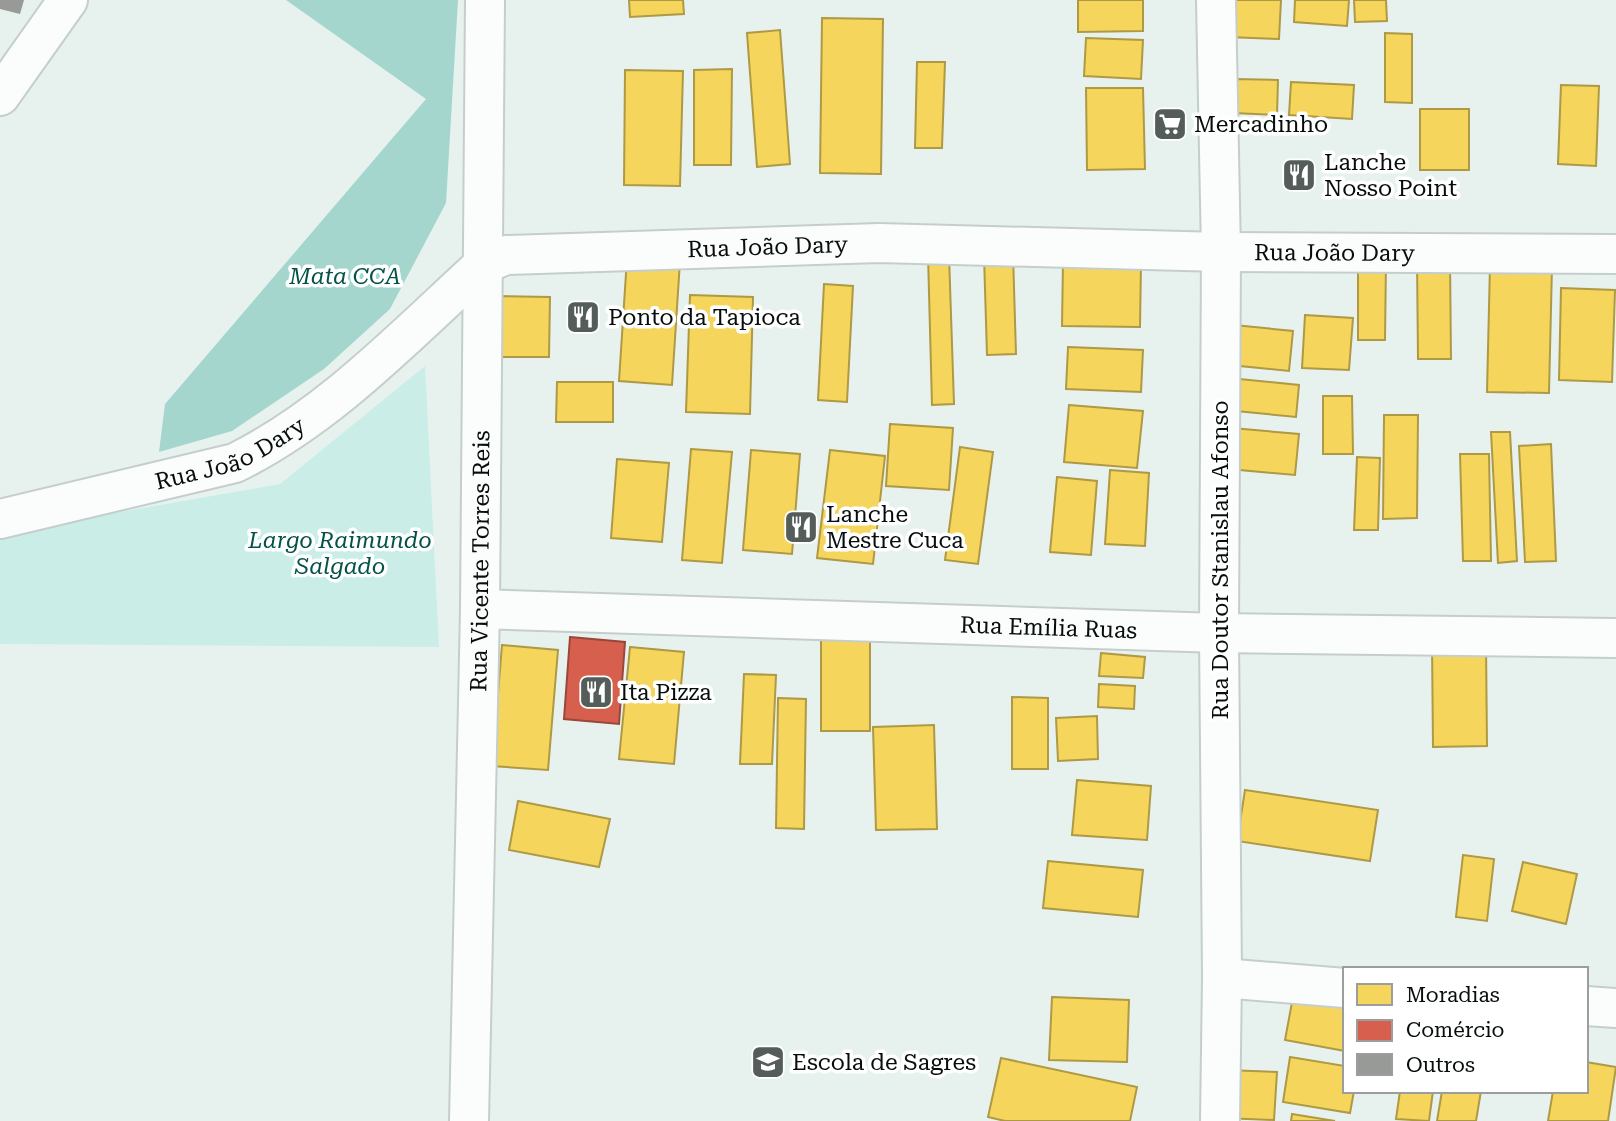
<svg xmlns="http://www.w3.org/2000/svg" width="1616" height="1121" font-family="'Roboto Serif',serif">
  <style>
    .green { fill: #caeee7 }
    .forest { fill: #a4d6ce }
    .homes { fill: #f6d55c; stroke: #ae9944; stroke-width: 2 }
    .shops { fill: #d6604d; stroke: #98473a; stroke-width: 2 }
    .building { fill: #979a97 }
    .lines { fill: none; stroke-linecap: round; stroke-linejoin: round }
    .minor-casing { stroke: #c5cecc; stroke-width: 42 }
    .minor { stroke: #fbfdfd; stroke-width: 38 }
    .labels { text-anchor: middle; stroke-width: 7; stroke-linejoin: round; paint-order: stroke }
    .poi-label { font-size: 23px; fill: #070d0c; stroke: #fff; text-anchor: start }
    .street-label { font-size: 23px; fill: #070d0c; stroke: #fff }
    .park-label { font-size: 23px; font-style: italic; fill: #055249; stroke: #fff }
  </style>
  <rect width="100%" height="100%" fill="#e7f2ef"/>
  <path class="green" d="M425 366 439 647 0 644V533L280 484Z"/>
  <path class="forest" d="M286 0H458L446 203 390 309 324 369 232 431 159 452 165 404 426 99Z"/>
  <path class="homes" d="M629 0H683L684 14 630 17Z
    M1078 0H1143V31L1078 32Z
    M1228 0H1281L1279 39 1227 37Z
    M1295 0H1349L1347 26 1294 22Z
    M1354 0H1386L1387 21 1355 22Z
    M822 18 883 19 881 174 820 173Z
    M780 30 790 164 757 167 747 33Z
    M1385 33 1412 34V103L1385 102Z
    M1086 38 1143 40 1141 79 1084 76Z
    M917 62H945L942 148H915Z
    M732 69 731 165H694V70Z
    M625 70 683 71 680 186 624 185Z
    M1234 79 1278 80 1277 115 1233 113Z
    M1291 82 1354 85 1352 119 1289 115Z
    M1561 85 1599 86 1596 166 1558 164Z
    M1086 88H1143L1145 169 1087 170Z
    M1420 109H1469V170H1420Z
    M1013 254 1016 354 987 355 984 256Z
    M928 255H949L954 404 932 405Z
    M627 258 680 261 672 385 619 381Z
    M1450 259 1451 359H1418L1417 260Z
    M1358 260 1386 261 1385 340H1358Z
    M1063 261 1141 262 1140 327 1062 326Z
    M1490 265 1552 266 1549 393 1487 392Z
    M824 284 853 286 847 402 818 400Z
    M1561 288 1615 290 1612 382 1559 380Z
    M690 295 753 297 750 414 686 412Z
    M498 296 550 297 549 357H497Z
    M1305 315 1353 318 1349 370 1302 368Z
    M1234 325 1293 331 1289 371 1230 365Z
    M1068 347 1143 350 1141 392 1066 389Z
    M1229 378 1299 385 1296 417 1226 410Z
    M557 382H613V422H556Z
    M1323 396H1352L1353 454H1323Z
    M1069 405 1143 411 1137 468 1064 462Z
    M1384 415H1418L1417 518 1383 519Z
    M890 424 953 428 949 490 886 486Z
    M1232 428 1299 434 1295 475 1229 469Z
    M1491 432H1510L1517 561 1498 563Z
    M1551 444 1556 561 1525 562 1519 446Z
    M960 447 993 452 978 564 945 560Z
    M691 449 732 452 722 563 682 560Z
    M751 450 800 454 792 554 743 550Z
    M830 450 885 456 873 564 817 558Z
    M1460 454H1489L1491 561H1463Z
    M1357 457 1380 458 1378 530H1354Z
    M617 459 669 463 662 542 611 538Z
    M1110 470 1149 473 1145 546 1105 544Z
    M1057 477 1097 481 1091 555 1050 552Z
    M870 632V731H821V633Z
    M1432 644H1486L1487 746 1433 747Z
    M502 645 558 650 548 770 492 766Z
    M630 647 684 652 674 764 619 759Z
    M1101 653 1145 657 1143 678 1099 676Z
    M744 674 776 675 772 764H740Z
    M1099 684 1135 686 1134 709 1098 707Z
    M1012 697 1048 698V769H1012Z
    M778 698 806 699 804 829 776 828Z
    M1097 716 1098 759 1058 761 1056 718Z
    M934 725 937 829 876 830 873 727Z
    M1077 780 1151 786 1147 840 1072 835Z
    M1245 790 1378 810 1370 861 1237 841Z
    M518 801 610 819 599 867 509 850Z
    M1463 855 1494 859 1487 921 1456 917Z
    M1048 861 1143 870 1138 917 1043 908Z
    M1523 862 1577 874 1566 924 1512 911Z
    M1052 997 1129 1000 1127 1062 1049 1060Z
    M1293 997 1345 1006V1051L1285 1040Z
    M1290 1057 1345 1066V1091H1354L1350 1113 1283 1102Z
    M1001 1058 1137 1087 1130 1121H1005L988 1117Z
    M1586 1062 1616 1067 1608 1121H1548L1553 1091H1586Z
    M1226 1070 1277 1072 1274 1120 1223 1118Z
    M1400 1091H1433L1429 1121 1396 1119Z
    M1442 1091H1481L1476 1121H1437Z
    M1292 1114 1335 1121H1291Z"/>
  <path class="shops" d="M570 637 625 642 619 724 564 719Z"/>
  <path class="building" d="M0 0H24L20 14 0 9Z"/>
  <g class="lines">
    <g class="minor-casing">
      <g id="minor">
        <path d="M1216 0 1221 252 1219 633 1222 978 1220 1121"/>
        <path d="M0 96 68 0"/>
        <path id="s1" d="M0 519 235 463C330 416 406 335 484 264L506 255 879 243 1221 252 1616 254"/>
        <path id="s2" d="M480 609 1219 633 1616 638"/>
        <path d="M1222 978 1345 988"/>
        <path d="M1586 1006 1616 1008"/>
        <path id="s3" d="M469 1121 480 609 485 0"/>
      </g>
    </g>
    <use href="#minor" class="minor"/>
  </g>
  <defs>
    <g id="supermarket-square" transform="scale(1.75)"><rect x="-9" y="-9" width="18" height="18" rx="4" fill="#555d5b" stroke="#fff"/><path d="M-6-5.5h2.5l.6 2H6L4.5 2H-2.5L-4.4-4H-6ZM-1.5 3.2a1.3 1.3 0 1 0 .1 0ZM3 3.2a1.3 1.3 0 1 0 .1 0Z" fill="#fff"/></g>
    <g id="restaurant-square" transform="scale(1.75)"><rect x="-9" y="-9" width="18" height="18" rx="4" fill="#555d5b" stroke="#fff"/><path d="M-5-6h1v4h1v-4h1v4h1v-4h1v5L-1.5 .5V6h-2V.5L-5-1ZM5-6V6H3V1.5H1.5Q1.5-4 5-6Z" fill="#fff"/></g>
    <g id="school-square" transform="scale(1.75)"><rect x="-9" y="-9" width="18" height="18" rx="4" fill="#555d5b" stroke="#fff"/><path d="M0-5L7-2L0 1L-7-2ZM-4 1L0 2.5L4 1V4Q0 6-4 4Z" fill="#fff"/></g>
  </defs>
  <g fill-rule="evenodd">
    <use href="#supermarket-square" x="1170" y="124"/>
    <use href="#restaurant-square" x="1299" y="175"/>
    <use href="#restaurant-square" x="583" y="317"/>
    <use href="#restaurant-square" x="801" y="527"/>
    <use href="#restaurant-square" x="596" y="692"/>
    <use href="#school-square" x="768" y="1062"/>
  </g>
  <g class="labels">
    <g class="poi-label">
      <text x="1194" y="132">Mercadinho</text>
      <text x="1324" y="170">Lanche<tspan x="1324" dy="26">Nosso Point</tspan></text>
      <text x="608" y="325">Ponto da Tapioca</text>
      <text x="826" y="522">Lanche<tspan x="826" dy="26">Mestre Cuca</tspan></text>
      <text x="620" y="700">Ita Pizza</text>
      <text x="792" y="1070">Escola de Sagres</text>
    </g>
    <g class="street-label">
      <text dy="8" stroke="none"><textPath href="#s1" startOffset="847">Rua João Dary</textPath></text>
      <text dy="8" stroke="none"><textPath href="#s1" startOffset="1414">Rua João Dary</textPath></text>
      <text dy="8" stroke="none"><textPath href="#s1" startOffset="240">Rua João Dary</textPath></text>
      <text transform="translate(1220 560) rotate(-90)" y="8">Rua Doutor Stanislau Afonso</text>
      <text dy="8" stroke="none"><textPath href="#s3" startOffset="560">Rua Vicente Torres Reis</textPath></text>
      <text dy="8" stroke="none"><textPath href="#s2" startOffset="569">Rua Emília Ruas</textPath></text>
    </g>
    <g class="park-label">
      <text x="345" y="284">Mata CCA</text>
      <text x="340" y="548">Largo Raimundo<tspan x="340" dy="26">Salgado</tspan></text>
    </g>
  </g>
  <rect x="1343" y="967" width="245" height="126" fill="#ffffff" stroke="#9c9e9e" stroke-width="2"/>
  <rect x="1357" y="984" width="35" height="21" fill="#f6d55c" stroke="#9c9e9e" stroke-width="2"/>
  <text x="1406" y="1002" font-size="21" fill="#070d0c">Moradias</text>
  <rect x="1357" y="1020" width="35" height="21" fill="#d6604d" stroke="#9c9e9e" stroke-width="2"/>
  <text x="1406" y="1037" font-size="21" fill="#070d0c">Comércio</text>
  <rect x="1357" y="1054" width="35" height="21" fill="#979a97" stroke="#9c9e9e" stroke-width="2"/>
  <text x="1406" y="1072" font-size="21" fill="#070d0c">Outros</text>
</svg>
